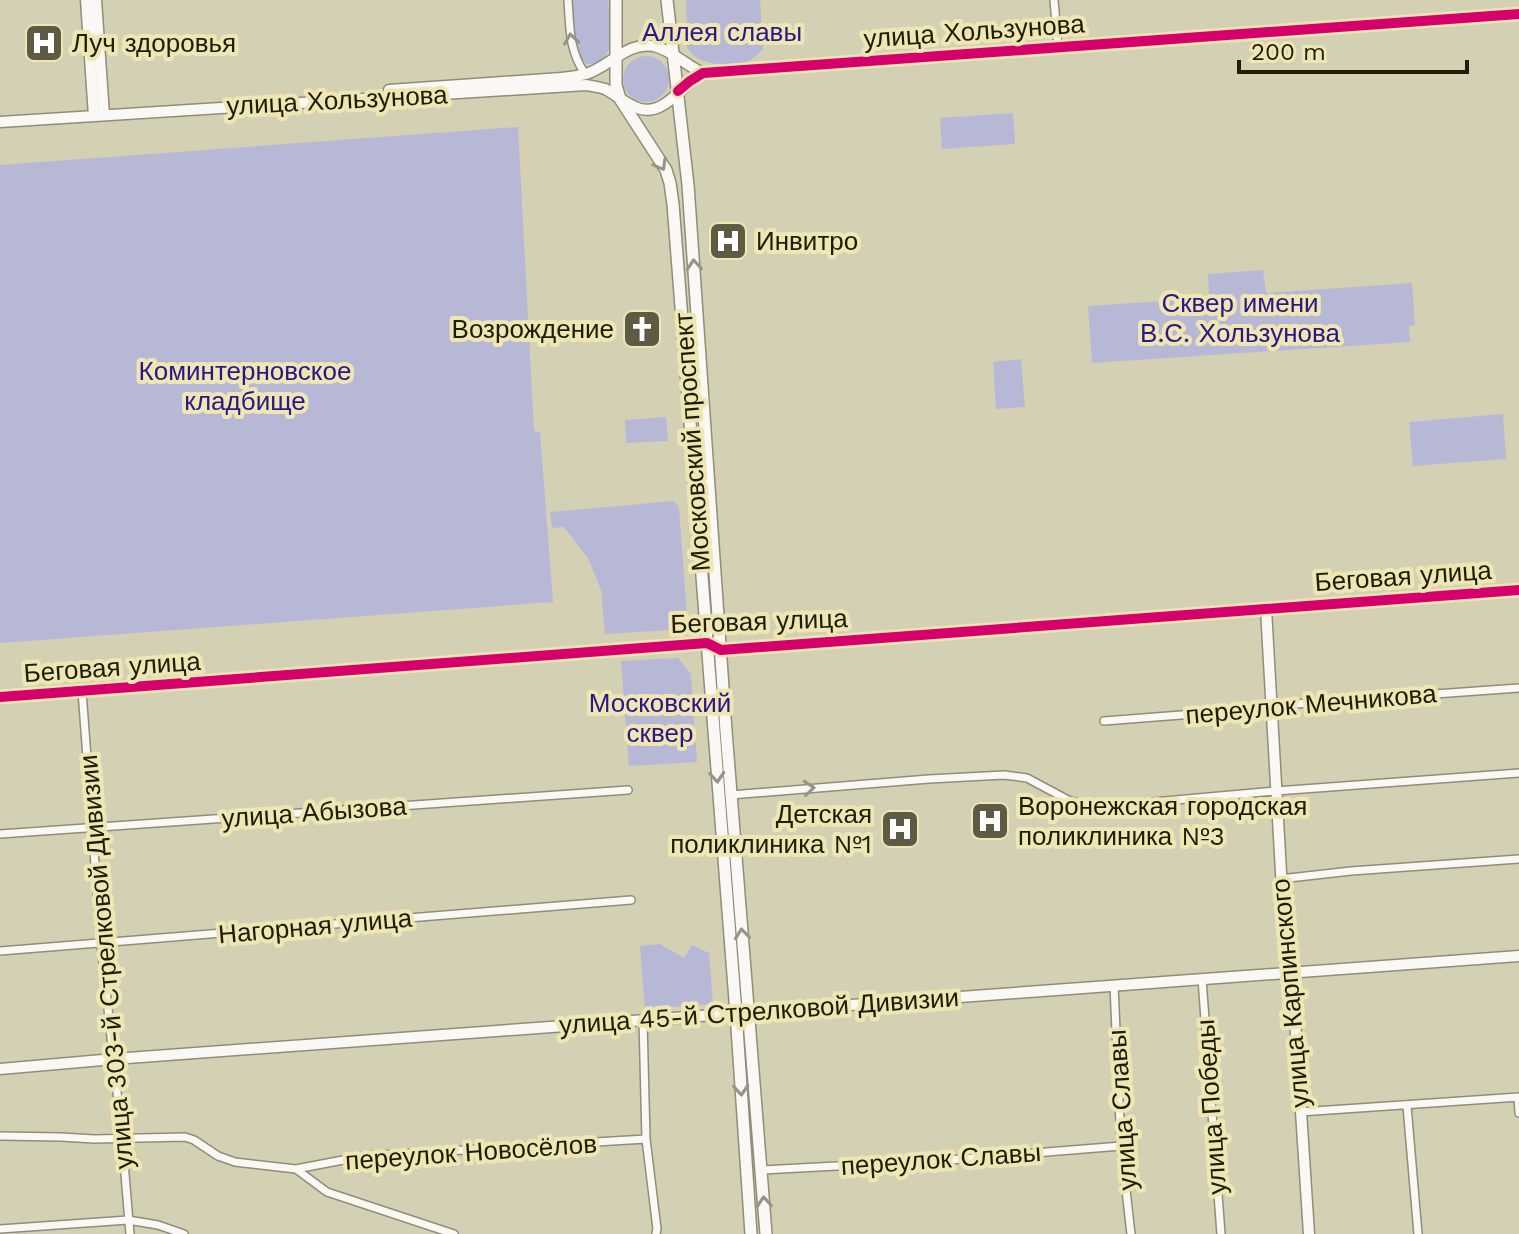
<svg xmlns="http://www.w3.org/2000/svg" width="1519" height="1234" font-family="'Work Sans',sans-serif">
  <style>
    .green { fill: #b7b8d6 }
    .lines { fill: none; stroke-linecap: round; stroke-linejoin: round }
    .street-casing { stroke: #908d78; stroke-width: 10 }
    .secondary-casing { stroke: #908d78; stroke-width: 13 }
    .primary-casing { stroke: #908d78; stroke-width: 14 }
    .street { stroke: #f9f8f4; stroke-width: 7 }
    .secondary { stroke: #f9f8f4; stroke-width: 10 }
    .primary { stroke: #f9f8f4; stroke-width: 11 }
    .cycleway-casing { stroke: #eee7b3; stroke-width: 15 }
    .cycleway { stroke: #d6006c; stroke-width: 10 }
    .oneway { stroke: #97958a }
    .labels { text-anchor: middle; stroke-width: 8; stroke-linejoin: round; paint-order: stroke }
    .street-label { font-size: 26px; fill: #1f1c08; stroke: #eee7b3 }
    .park-label { font-size: 26px; fill: #2e1588; stroke: #eee7b3 }
    .poi-label { font-size: 26px; fill: #1f1c08; stroke: #eee7b3; text-anchor: start }
  </style>
  <rect width="100%" height="100%" fill="#d4d0b4"/>
  <path class="green" d="M573 0H608C610 21 620 64 587 64 571 51 574 19 573 0Z
    M686 0H760L763 49C758 55 750 62 742 64 729 67 702 64 692 54 686 48 684 39 681 31L687 27Z
    M623 79a23 23 0 1 1 46 0a23 23 0 1 1-46 0Z
    M1013 113 1015 144 942 149 940 118Z
    M518 127 534 431 540 432 553 602 0 643V165Z
    M1263 270 1266 293 1412 283 1415 325 1409 326 1410 342 1092 363 1088 306 1209 298 1208 274Z
    M1021 359 1025 407 996 409 993 362Z
    M1503 414 1506 459 1413 466 1409 422Z
    M666 417 668 441 626 443 625 420Z
    M674 501 679 508 688 629 605 634 601 590 588 558 564 527 552 528 550 512Z
    M678 658 691 674 697 762 629 766 621 661Z
    M660 944 684 958 692 945 709 953 713 1004 645 1009 640 946Z"/>
  <g class="lines">
    <g class="street-casing">
      <path id="street" d="M568 0C570 29 569 50 585 74
        M1054 0 1058 47
        M82 691 101 944 122 1138 130 1234
        M1104 721 1271 708 1281 705 1519 688
        M731 795 929 779 1004 775 1027 778 1070 801 1098 807 1276 791 1519 773
        M0 834 628 790
        M1280 879 1351 871 1519 859
        M0 951 631 900
        M1202 979 1221 1234
        M1114 985 1121 1146 1131 1234
        M643 1020 646 1139 657 1229 656 1234
        M1518 1097 1519 1113
        M1407 1106 1418 1234
        M1300 1112 1519 1097
        M0 1136 61 1137 94 1139 185 1137 194 1140 218 1156 235 1162 296 1169 327 1192 454 1234
        M296 1169 364 1156 646 1139
        M762 1170 949 1160 1121 1146
        M0 1229 128 1220 158 1225 184 1234"/>
    </g>
    <g class="secondary-casing">
      <path id="secondary" d="M86 0 94 116
        M96 0 104 115
        M389 90 561 78C569 77 578 76 586 74 609 67 628 41 654 46 672 50 686 66 703 73
        M0 122 586 85C592 86 599 87 605 89 624 99 640 119 663 105 678 96 686 83 703 73L1519 14
        M1266 609 1286 960 1294 1004 1309 1234
        M0 697 707 643 721 650 1519 590
        M0 1069 114 1059 1519 956"/>
    </g>
    <g class="primary-casing">
      <path id="primary" d="M616 0V85L620 99 666 170 670 183 673 204 736 1013 751 1234
        M667 0 688 185 726 731 766 1234"/>
    </g>
    <use href="#street" class="street"/>
    <use href="#secondary" class="secondary"/>
    <use href="#primary" class="primary"/>
    <g class="cycleway-casing">
      <path id="cycleway" d="M678 91 690 81 703 73 1519 14
        M0 697 707 643 721 650 1519 590"/>
    </g>
    <use href="#cycleway" class="cycleway"/>
  </g>
  <defs><path id="oneway-chevron" d="M-2-3.5L2.5 0L-2 3.5" fill="none" stroke-width="1.6" stroke-linecap="round" stroke-linejoin="round" transform="scale(2)"/></defs>
  <g class="oneway">
    <use href="#oneway-chevron" transform="translate(571 39) rotate(-98)"/>
    <use href="#oneway-chevron" transform="translate(661 165) rotate(61)"/>
    <use href="#oneway-chevron" transform="translate(694 265) rotate(-94)"/>
    <use href="#oneway-chevron" transform="translate(717 777) rotate(86)"/>
    <use href="#oneway-chevron" transform="translate(809 788) rotate(-5)"/>
    <use href="#oneway-chevron" transform="translate(742 934) rotate(-96)"/>
    <use href="#oneway-chevron" transform="translate(741 1090) rotate(86)"/>
    <use href="#oneway-chevron" transform="translate(764 1202) rotate(-94)"/>
  </g>
  <defs>
    <g id="hospital-square" transform="scale(2)"><rect x="-9" y="-9" width="18" height="18" rx="4" fill="#5e5b44" stroke="#eee7b3"/><path d="M-5-5h3v3.5h4V-5h3V5h-3V1.5h-4V5h-3Z" fill="#fff"/></g>
    <g id="church-square" transform="scale(2)"><rect x="-9" y="-9" width="18" height="18" rx="4" fill="#5e5b44" stroke="#eee7b3"/><path d="M-1.2-6h2.4v3.5h3.3v2.4h-3.3V6h-2.4V-.1h-3.3v-2.4h3.3Z" fill="#fff"/></g>
  </defs>
  <g fill-rule="evenodd">
    <use href="#hospital-square" x="44" y="43"/>
    <use href="#hospital-square" x="728" y="241"/>
    <use href="#church-square" x="642" y="329"/>
    <use href="#hospital-square" x="990" y="821"/>
    <use href="#hospital-square" x="900" y="829"/>
  </g>
  <g class="labels">
    <g class="street-label">
      <text transform="translate(974 31) rotate(-4)" y="9">улица Хользунова</text>
      <text transform="translate(337 100) rotate(-3)" y="9">улица Хользунова</text>
      <text transform="translate(692 442) rotate(-94)" y="9">Московский проспект</text>
      <text transform="translate(1403 576) rotate(-4)" y="9">Беговая улица</text>
      <text transform="translate(759 621) rotate(-2)" y="9">Беговая улица</text>
      <text transform="translate(112 667) rotate(-4)" y="9">Беговая улица</text>
      <text transform="translate(1311 704) rotate(-5)" y="9">переулок Мечникова</text>
      <text transform="translate(314 812) rotate(-4)" y="9">улица Абызова</text>
      <text transform="translate(315 926) rotate(-5)" y="9">Нагорная улица</text>
      <text transform="translate(106 962) rotate(-95)" y="9">улица 303-й Стрелковой Дивизии</text>
      <text transform="translate(1290 993) rotate(-95)" y="9">улица Карпинского</text>
      <text transform="translate(759 1011) rotate(-4)" y="9">улица 45-й Стрелковой Дивизии</text>
      <text transform="translate(1211 1107) rotate(-94)" y="9">улица Победы</text>
      <text transform="translate(1122 1110) rotate(-94)" y="9">улица Славы</text>
      <text transform="translate(471 1152) rotate(-4)" y="9">переулок Новосёлов</text>
      <text transform="translate(941 1159) rotate(-4)" y="9">переулок Славы</text>
    </g>
    <g class="park-label">
      <text x="722" y="41">Аллея славы</text>
      <text x="1240" y="312">Сквер имени<tspan x="1240" dy="30">В.С. Хользунова</tspan></text>
      <text x="245" y="380">Коминтерновское<tspan x="245" dy="30">кладбище</tspan></text>
      <text x="660" y="712">Московский<tspan x="660" dy="30">сквер</tspan></text>
    </g>
    <g class="poi-label">
      <text x="72" y="52">Луч здоровья</text>
      <text x="756" y="250">Инвитро</text>
      <text x="614" y="338" text-anchor="end">Возрождение</text>
      <text x="1018" y="815">Воронежская городская<tspan x="1018" dy="30">поликлиника №3</tspan></text>
      <text x="872" y="823" text-anchor="end">Детская<tspan x="872" dy="30">поликлиника №1</tspan></text>
    </g>
  </g>
  <path d="M1239 60v12h228v-12" fill="none" stroke="#1f1c08" stroke-width="4"/>
  <text x="1251" y="60" font-size="24" fill="#1f1c08" stroke="#eee7b3" stroke-width="6" paint-order="stroke">200 m</text>
</svg>
